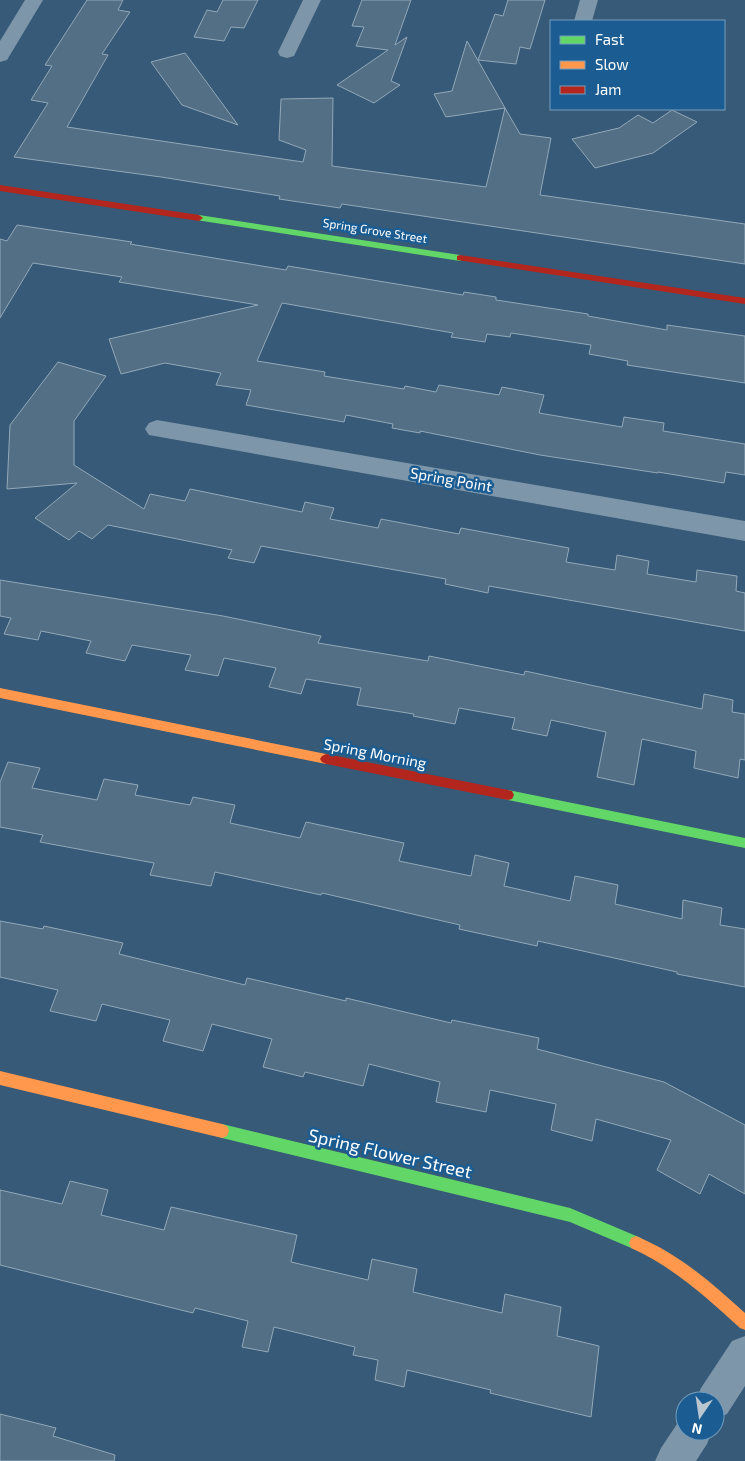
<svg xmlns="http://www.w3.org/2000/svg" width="745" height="1461" font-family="'Exo 2',sans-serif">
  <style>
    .building { fill: #536f86; stroke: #92a8b8 }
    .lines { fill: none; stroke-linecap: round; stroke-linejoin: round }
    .street { fill: #7e96aa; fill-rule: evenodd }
    .fast { fill: #63d668; fill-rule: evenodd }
    .slow { fill: #ff974d; fill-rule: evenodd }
    .jam { fill: #b3261e; fill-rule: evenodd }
    .labels { text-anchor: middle; stroke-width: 5; stroke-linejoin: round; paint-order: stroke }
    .far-street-label { font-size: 12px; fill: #fff; stroke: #1b5d92 }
    .street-label { font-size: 15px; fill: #fff; stroke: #1b5d92 }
    .near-street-label { font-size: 18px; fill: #fff; stroke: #1b5d92 }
  </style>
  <rect width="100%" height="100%" fill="#365a77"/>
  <path class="building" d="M87 0H123L118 10 130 12 102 54 108 55 67 127 303 162 306 150 279 140 281 99 333 98 332 166 486 187 505 108 520 134 551 138 540 195 745 224V264L342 204 340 208 279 199 280 196 161 177 14 157 48 103 31 100 52 66 45 65Z
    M223 0H258L244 28 231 27 224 41 194 37 207 10 217 12Z
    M362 0H411L395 45 407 37 391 81 400 85 374 103 337 85 388 50 356 46 364 27 352 26Z
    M508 0H545L530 49 520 47 516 64 478 60 495 14 503 16Z
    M467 41 505 108 446 117 434 94 452 91Z
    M185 53 205 80 238 125 182 105 151 62Z
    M672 110 697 122 653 153 595 168 572 139 619 128 638 115 653 123Z
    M17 225 132 242 130 244 286 270 288 266 463 295 464 292 496 297V300L588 314V316L667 330V325L745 336V383L627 365 628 361 589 354 591 345 511 333 510 337 487 334 485 342 451 337 453 333 282 303 257 361 325 372 324 376 404 389 405 386 436 392 439 385 499 395 502 387 544 395 539 413 622 427 624 417 664 423 663 431 745 444V475L726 472 724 483 658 472V473L540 455 420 431V433L392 428 393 424 346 415 344 422 246 405 251 390 216 385 221 373 165 363 121 374 109 339 258 305 119 282 122 277 33 263 0 318V239L7 241Z
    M58 362 106 376 74 421V465L144 509 150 494 185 501 190 489 302 512 305 502 334 508 330 519 378 528 381 519 459 534 461 528 569 548 566 562 615 570 617 555 649 561 647 574 696 582 697 570 737 576 736 591 745 593V631L489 586 488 593 445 584 446 579 261 546 254 563 228 558 232 550 108 525 92 539 79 531 69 540 35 518 77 483 7 489 10 425Z
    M0 580 223 616 321 636 318 643 428 661 429 656 524 675 525 671 702 709 704 694 733 700 732 712 745 714V760L740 759 738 778 694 768 696 751 642 739 634 785 597 777 606 732 551 720 547 736 512 729 515 718 459 708 455 724 413 716 414 714 357 705 361 688 306 679 301 694 269 687 276 668 224 658 218 676 185 670 191 655 132 645 125 661 86 653 91 641 41 631 38 640 4 634 11 618 0 616Z
    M8 762 40 768 32 788 97 800 104 779 138 785 135 795 190 805 193 797 235 805 230 823 300 838 306 822 404 843 399 861 471 876 475 855 509 863 504 886 570 901 575 876 618 885 615 904 682 919 683 900 722 908 720 925 745 929V987L677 974V972L538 941 537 946 459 929 460 925 322 893 321 895 215 872 211 886 150 875 154 863 40 842 43 835 0 827V782Z
    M0 921 43 929 44 926 123 943 119 954 245 985 247 978 346 1001V998L451 1023 452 1020 539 1038 537 1049 664 1082 745 1125V1194L709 1174 700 1194 657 1170 671 1140 596 1119 592 1141 551 1130 556 1104 490 1090 486 1112 436 1102 440 1082 369 1064 363 1086 305 1072 303 1077 263 1067 272 1039 212 1024 203 1051 163 1041 170 1020 102 1004 96 1021 50 1011 58 990 0 977Z
    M70 1181 108 1190 101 1215 164 1230 171 1207 297 1235 291 1262 368 1280 372 1259 417 1269 413 1292 502 1313 505 1294 561 1307 557 1336 599 1346 591 1417 490 1393 491 1390 407 1370 404 1387 375 1380 378 1360 353 1355 355 1347 274 1327 268 1352 242 1347 248 1321 195 1308 193 1313 0 1265V1190L62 1204Z
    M0 1414 56 1428 53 1436 115 1455 114 1461H0Z"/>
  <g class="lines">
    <path class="street" d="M25 0H43L7 60 0 62V41Z
      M303 0H321L294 56 287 58 280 56 278 52Z
      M580 0H598L592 21H574Z
      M157 420 745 521V541L149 435 145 429 149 423Z
      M745 1336V1386L727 1414 715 1419V1401H696L701 1388 732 1341Z
      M685 1416V1431H712L707 1444 696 1461H655L661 1448 681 1418Z"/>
    <path class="fast" d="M199 215 460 255 464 258 460 261 196 220V216Z
      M508 790 745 838V848L508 800 504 799 502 795 504 791Z
      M222 1124 570 1208 641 1238 643 1243 641 1248 636 1250 570 1222 222 1138 217 1136 215 1131 217 1126Z"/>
    <path class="slow" d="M0 688 326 754 330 756 332 759 330 762 326 764 0 698Z
      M0 1071 222 1124 227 1126 229 1131 227 1136 222 1138 0 1085Z
      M636 1236C679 1254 711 1282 745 1313V1330L740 1328C706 1297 673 1267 631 1248L629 1243 631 1238Z"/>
    <path class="jam" d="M0 185 199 215 203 218 199 221 0 191Z
      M460 255 745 298V304L457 260V256Z
      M326 754 508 790 512 791 514 795 512 799 508 800 326 764 322 762 320 759 322 756Z"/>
  </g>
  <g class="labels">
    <g class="far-street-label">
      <text transform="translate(375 231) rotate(9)" y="4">Spring Grove Street</text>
    </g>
    <g class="street-label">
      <text transform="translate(451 480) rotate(10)" y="5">Spring Point</text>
      <text transform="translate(375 754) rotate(11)" y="5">Spring Morning</text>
    </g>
    <g class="near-street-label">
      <text transform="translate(390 1154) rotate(13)" y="6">Spring Flower Street</text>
    </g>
  </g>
  <rect x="550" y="20" width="175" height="90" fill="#1b5d92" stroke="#769ebe"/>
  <rect x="560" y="36" width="25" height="8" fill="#63d668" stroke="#769ebe"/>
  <text x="595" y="45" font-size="15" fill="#ffffff">Fast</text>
  <rect x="560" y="61" width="25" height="8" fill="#ff974d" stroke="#769ebe"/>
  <text x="595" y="70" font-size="15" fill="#ffffff">Slow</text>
  <rect x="560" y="86" width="25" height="8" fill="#b3261e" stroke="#769ebe"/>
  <text x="595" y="95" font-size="15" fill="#ffffff">Jam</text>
  <g transform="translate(700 1416) rotate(193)"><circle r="24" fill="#1b5d92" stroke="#769ebe"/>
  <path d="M0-4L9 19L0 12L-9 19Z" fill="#b9c5cf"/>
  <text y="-8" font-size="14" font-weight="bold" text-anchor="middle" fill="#ffffff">N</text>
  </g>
</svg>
